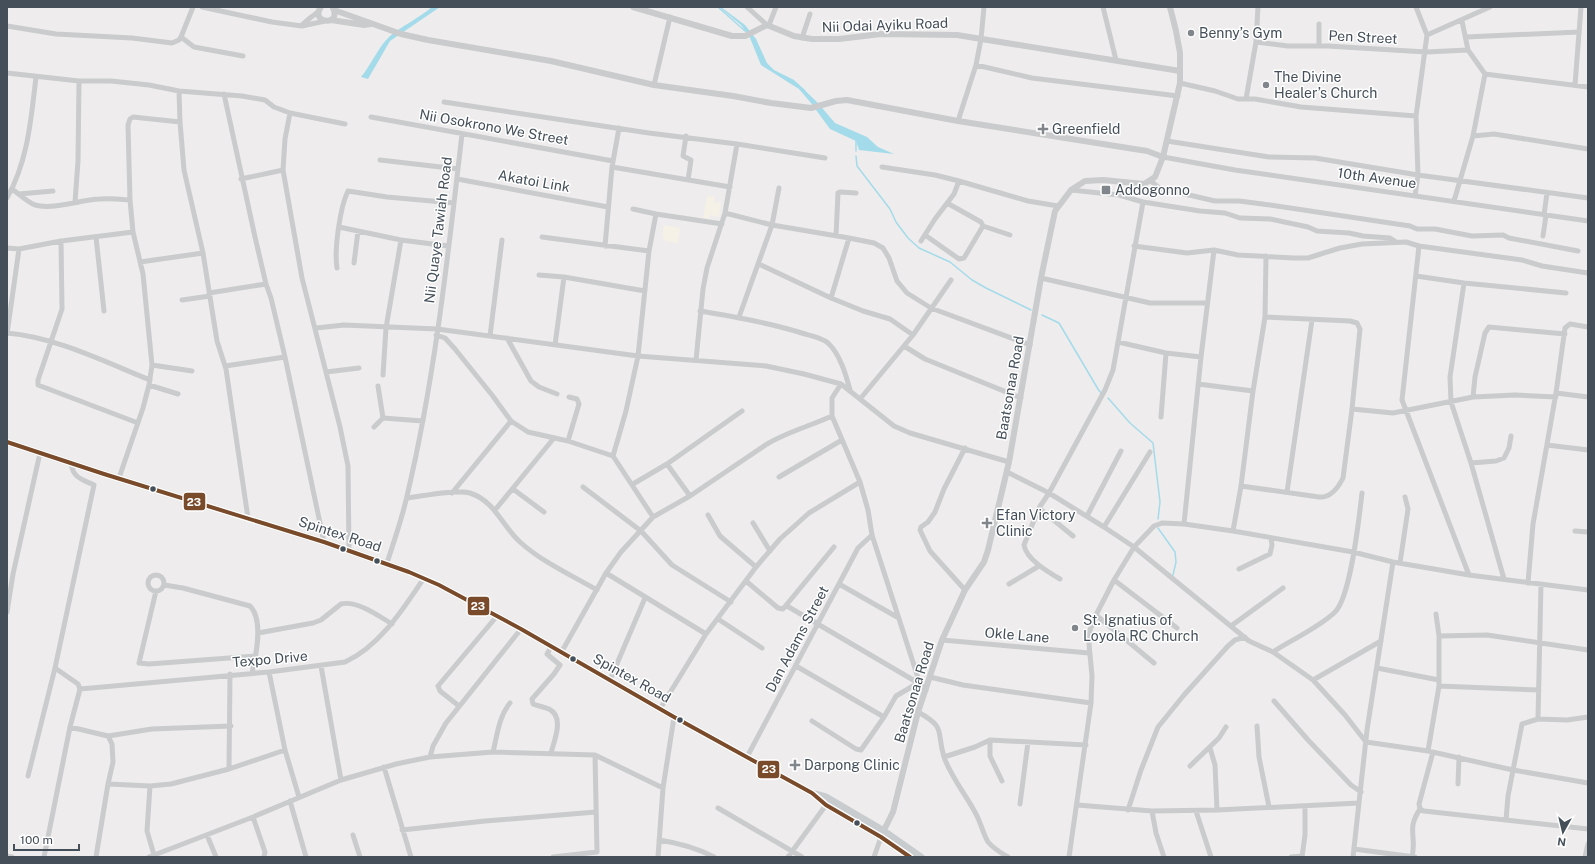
<svg xmlns="http://www.w3.org/2000/svg" width="1595" height="864" font-family="'Public Sans',sans-serif">
  <style>
    .commercial { fill: #f5f1e7 }
    .water { fill: #a4dbeb }
    .lines { fill: none; stroke-linecap: round; stroke-linejoin: round }
    .stream { stroke: #a4dbeb; stroke-width: 1.5 }
    .minor { stroke: #c9cbcd; stroke-width: 5 }
    .tertiary { stroke: #c9cbcd; stroke-width: 6 }
    .secondary { stroke: #c9cccf; stroke-width: 7 }
    .bus-1-casing { stroke: #fff; stroke-width: 7 }
    .bus-1 { stroke: #7a4b2a; stroke-width: 4 }
    .poi-dot { fill: #80868c; stroke: #fff; stroke-width: 1.5 }
    .bus-dot { fill: #444f59; stroke: #fff; stroke-width: 1.5 }
    .labels { text-anchor: middle; stroke-width: 3; stroke-linejoin: round; paint-order: stroke }
    .street-label { font-size: 14px; fill: #444f59; stroke: #fff }
    .poi-label { font-size: 14px; fill: #444f59; stroke: #fff; text-anchor: start }
    .line-badge { stroke: #fff; stroke-width: 1.5 }
    .badge-label { font-size: 11px; text-anchor: middle; font-weight: bold; fill: #fff }
  </style>
  <rect width="100%" height="100%" fill="#eeecec"/>
  <path class="commercial" d="M707 196 715 197 714 202 721 203 719 217 710 215 709 219 703 218Z
    M664 225 680 228 678 243 663 240 664 236H662Z"/>
  <path class="water" d="M432 7H440L390 41 368 79 361 77C371 65 378 47 390 36 402 26 419 18 432 7Z
    M719 7H721L745 25 756 39 767 63 774 70 794 80 817 102 835 123 867 137 878 147 894 154 859 150 856 141 830 129 811 103 799 89 761 65 750 38 741 25Z"/>
  <g class="lines">
    <path class="stream" d="M718 7 745 31
      M796 83 805 91
      M856 151V141
      M856 156 857 166 890 209 896 222 908 238 919 248 950 262 972 280 986 288 1031 310
      M1042 315 1059 323 1098 389 1101 393
      M1108 398 1130 423 1153 443 1160 502 1158 519
      M1158 528 1175 552 1176 562 1173 575"/>
    <path class="minor" d="M202 7 272 22 302 26 325 21
      M747 7 767 25
      M1103 7 1116 60
      M1462 21 1468 50 1485 74 1588 87
      M1319 24V46
      M302 25 310 18 318 12
      M769 25 776 7
      M7 26 56 34 132 38 172 43 179 40 181 37 193 7
      M1427 35 1490 7
      M181 37 194 47 243 56
      M1466 37 1579 32
      M802 38 810 14
      M1256 42 1288 46H1328L1426 52 1468 50
      M976 65 1032 78 1178 96
      M7 73 79 81H111L149 85 179 91 242 96 265 100 274 107 290 113 345 124
      M1180 83 1215 91 1238 99H1255L1301 107 1416 116
      M654 85 670 17
      M1575 85 1581 7
      M179 91 180 122 184 170 203 253 217 341 226 369 248 518
      M224 94 255 237 266 284 271 298 285 357 324 542
      M1246 99 1256 42 1258 7
      M444 102 649 133 737 144 825 158
      M290 113 285 139 283 170 302 278 340 427 348 466 349 550
      M371 117 613 161
      M958 121 976 65 981 39 984 7
      M686 136 683 156 691 160 688 180
      M1473 136 1485 74
      M1167 141 1269 157 1315 158 1418 175 1588 198
      M1163 157 1235 170 1588 221
      M380 160 458 169
      M612 167 730 187
      M882 167 935 175 959 181
      M241 179 283 170
      M457 179 608 207
      M1151 181 1159 188 1215 201H1239L1270 205 1410 226 1417 229H1435L1472 236 1503 235 1509 238 1578 251
      M12 189C19 194 27 202 35 205 53 210 80 200 99 199 109 198 119 199 130 200
      M1071 190 1119 195 1143 202 1200 211 1225 213 1240 218 1270 219 1308 227 1317 231 1349 233 1363 236 1390 238 1396 242
      M19 194 53 191
      M1415 196 1418 175 1416 116 1427 35 1416 7
      M7 198C28 161 31 119 36 77
      M1454 201 1473 136 1494 134 1588 149
      M75 202 78 161 79 81
      M633 209 656 214 722 224
      M725 213 772 225 849 238 874 243 883 248 889 258 897 281 907 293 931 308 1030 345
      M1544 215 1547 193
      M983 226 1010 235
      M339 227 401 240 448 246
      M925 235 959 259 964 258 983 226 981 222 947 203
      M836 236 838 193 840 192 856 193
      M1543 236 1546 215
      M96 237 104 311
      M542 237 649 251
      M61 241 62 309 38 380V385L138 423
      M921 241 935 219 954 194 959 181 1028 201 1058 206
      M605 246 612 167 619 128
      M1134 246 1187 253 1214 250 1238 255 1294 258H1308L1340 248 1362 244 1406 242 1419 246 1522 260 1542 266 1588 273
      M1419 246 1402 400 1469 575
      M7 248 19 249 61 241 133 232
      M140 262 203 253
      M354 263 358 231
      M759 264 831 298 863 311 890 319 913 335
      M337 268C334 250 340 207 348 191L387 197 454 203
      M539 275 564 277 645 291
      M1416 276 1464 283 1566 293
      M1041 278 1150 303H1207
      M1464 283 1450 377 1451 402 1471 463 1504 579
      M209 293 266 284
      M831 298 849 238
      M182 300 210 296
      M700 311C735 317 771 323 805 334 813 336 822 338 828 343 840 354 846 375 850 390
      M739 317 772 225 779 188
      M316 328 344 325 437 329 638 356 766 366 804 374 841 384 894 426 910 433 1009 462
      M7 333C55 337 105 362 150 380
      M7 334 19 249
      M436 335 445 338 455 349 492 395 511 421 528 432 568 441 613 456 653 517
      M490 336 502 240
      M507 338 531 381 539 387 557 394
      M1118 342 1166 353 1201 357
      M555 345 564 277
      M904 346 925 359 1021 398
      M696 360 703 289 707 268 725 213 737 144
      M152 365 192 371
      M225 366 285 357
      M326 372 359 368
      M383 375 386 328 401 240
      M841 384 832 398V416L860 482 868 510 872 535 920 684 926 690
      M1198 384 1253 391
      M149 385 178 394
      M378 386 383 418
      M1556 393 1588 397
      M1473 397 1475 377 1485 333 1489 327 1565 334
      M860 399 913 335 951 280
      M1352 409 1393 413 1473 397 1515 395 1556 397
      M1161 417 1166 353
      M374 427 383 418 423 421
      M568 441 579 404 577 399 569 397
      M1547 445 1588 450
      M613 456 626 411 638 356 649 251 656 214
      M1471 463 1496 461 1504 458 1509 448 1511 436
      M667 464 690 496
      M1007 472 1049 493 1104 527 1134 547 1249 641 1273 652C1291 640 1320 627 1335 612 1351 596 1359 518 1362 493
      M779 477 842 440
      M119 478 143 408 149 385 152 365 143 274 133 232 130 200 128 125 130 119 133 117 180 122
      M633 484 667 464 742 411
      M1241 486 1319 497C1330 498 1338 488 1343 478L1352 409 1360 329 1357 323 1350 321 1265 317
      M583 487 641 531 672 565 731 602
      M513 489 544 512
      M1287 492 1312 320
      M452 493 511 421
      M407 498C423 496 455 489 470 493 495 501 502 526 520 542 542 562 571 575 597 590
      M1039 508 1073 536
      M495 510 554 438
      M708 515 720 536 756 567
      M1087 516 1121 451
      M753 523 770 551
      M1184 524 1201 357 1214 250
      M1104 527 1150 452
      M1233 531 1241 486 1253 391 1265 317 1266 256
      M1575 531 1588 532
      M387 563C394 541 402 519 407 496 435 378 448 255 462 134
      M1400 563 1408 509 1405 497
      M1239 569 1270 554 1272 545 1271 538
      M606 573 706 634
      M148 583a8 8 0 1 1 16 0a8 8 0 1 1-16 0Z
      M1060 579C1048 572 1026 559 1024 545L1039 508 1049 493 1105 390 1113 370 1143 202
      M1114 580 1177 628
      M746 581 778 608 783 609 834 547
      M1528 583 1533 524 1556 393 1565 328 1570 324 1588 327
      M839 584 897 617
      M1009 584 1039 566
      M164 585 183 588 250 606C264 620 256 656 252 673
      M965 590 930 551 920 530 921 527 928 522 935 512 944 489 965 448
      M156 591 139 663 149 664 256 656
      M787 606 920 684
      M7 612 13 574 40 453
      M1096 615 1154 663
      M718 619 762 648
      M1231 626 1283 588
      M258 633 313 623 321 620 341 604C357 600 379 616 392 624
      M1439 636 1487 635 1588 650
      M942 640 1089 653
      M1273 652 1313 680 1345 715 1366 742 1428 751 1513 770 1588 783
      M561 653 606 573 621 552 653 517 690 496 767 444C787 432 810 426 832 416
      M321 666 341 780
      M796 666 884 717
      M1377 668 1439 680
      M269 672 285 750 299 797
      M930 677 963 685 1091 703
      M610 680 645 598
      M1313 680 1381 641
      M1439 686 1539 690
      M80 689 269 672 345 662C380 646 403 609 424 578
      M1274 701 1308 740 1351 785 1361 792
      M459 706 440 691 438 686 497 616
      M660 709 706 634 756 567 780 539 809 513 860 482
      M918 712C947 728 936 731 944 757 951 777 966 795 976 814 981 823 983 834 988 842 993 848 1001 853 1008 857
      M1538 719 1541 584
      M812 721 856 749 861 750 884 717 896 696 913 686 920 684
      M1257 726 1259 757 1269 807
      M70 727 108 736 152 729 231 726
      M990 740V756L1002 781
      M1210 748 1215 765 1217 810
      M1428 751 1439 686V636L1436 614
      M493 752C497 736 499 716 510 703
      M1433 752 1419 804 1420 809 1424 811 1588 829
      M551 753C554 741 565 717 549 709 544 707 538 706 533 704L532 699 554 674 560 665 547 654 551 647
      M430 757 433 746 446 723 521 629
      M747 757 858 548 872 535
      M944 757 975 747 990 740 1086 745
      M1190 766 1219 738 1226 727
      M384 767 411 857
      M229 769 230 674
      M28 776 55 668 94 485C81 479 73 478 71 463
      M108 784 150 786 171 784 229 769 285 750
      M1458 784 1459 757
      M150 786 147 831 154 855
      M290 801 306 857
      M1020 804 1028 742
      M1077 805 1152 811 1217 810 1359 803
      M718 808 802 857
      M1128 810 1141 770 1158 727 1184 695 1228 646 1235 640 1245 637
      M1152 811 1156 833 1164 857
      M1196 811 1211 857
      M253 817 265 852 264 857
      M1506 820 1508 796 1522 724 1538 719 1567 720 1588 717
      M402 830 485 821 596 812
      M207 835 216 857
      M353 835 360 857
      M659 840C679 843 697 848 714 857
      M1354 849 1415 857
      M7 856 12 857
      M44 857 70 727 80 689 78 684 55 668
      M96 857 108 784 113 762 112 744 108 736
      M149 857 253 817 341 780 396 764 430 757 493 752 595 755 663 788
      M553 857 597 852 595 755
      M658 857 663 788 674 717
      M788 857 826 805
      M874 857 881 837
      M1069 857 1091 703 1092 676 1089 644 1090 630 1096 615 1114 580 1134 547 1154 526 1162 523 1184 524 1233 531 1353 552 1393 562 1469 575 1588 590
      M1291 857 1302 856
      M1302 857 1305 835V807
      M1353 857 1367 730 1393 562
      M1412 857C1417 835 1406 830 1420 809
      M1585 857 1588 844"/>
    <path class="tertiary" d="M321 7C309 23 342 27 333 8
      M633 7 732 36H745L767 25 794 36 812 39H839L881 34 957 35 1180 71
      M334 10 401 34 428 40 551 61 654 85 733 96 771 103 811 108 836 101 847 100 958 121 1147 151 1163 157
      M331 20 364 25 371 24
      M882 834 893 812 918 712 942 640 965 590 984 562 988 550 1009 462 1041 278 1055 211 1071 190 1085 181 1103 180 1144 184 1155 177 1163 157 1180 83V53L1176 31 1170 7"/>
    <path class="secondary" d="M7 442 104 474 324 542 409 572 439 585 521 629 674 717 812 793 826 805 881 837 910 857
      M815 794 826 797 884 831 921 857"/>
    <g class="bus-1-casing">
      <path id="bus-1" d="M7 442 104 474 324 542 409 572 439 585 521 629 674 717 812 793 826 805 881 837 910 857"/>
    </g>
    <use href="#bus-1" class="bus-1"/>
  </g>
  <g class="poi-dot">
    <circle cx="1191" cy="33" r="4"/>
    <circle cx="1266" cy="85" r="4"/>
    <path d="M1041 123h4v4h4v4h-4v4h-4v-4h-4v-4h4z"/>
    <rect x="1101" y="185" width="10" height="10" rx="2"/>
    <path d="M985 517h4v4h4v4h-4v4h-4v-4h-4v-4h4z"/>
    <circle cx="1075" cy="628" r="4"/>
    <path d="M793 759h4v4h4v4h-4v4h-4v-4h-4v-4h4z"/>
  </g>
  <g class="bus-dot">
    <circle cx="153" cy="489" r="3.5"/>
    <circle cx="343" cy="549" r="3.5"/>
    <circle cx="377" cy="561" r="3.5"/>
    <circle cx="573" cy="659" r="3.5"/>
    <circle cx="680" cy="720" r="3.5"/>
    <circle cx="857" cy="823" r="3.5"/>
  </g>
  <g class="labels">
    <g class="street-label">
      <text transform="translate(885 25) rotate(-2)" y="5">Nii Odai Ayiku Road</text>
      <text transform="translate(1363 37) rotate(3)" y="5">Pen Street</text>
      <text transform="translate(494 127) rotate(10)" y="5">Nii Osokrono We Street</text>
      <text transform="translate(1377 178) rotate(8)" y="5">10th Avenue</text>
      <text transform="translate(534 181) rotate(10)" y="5">Akatoi Link</text>
      <text transform="translate(438 230) rotate(-83)" y="5">Nii Quaye Tawiah Road</text>
      <text transform="translate(1010 388) rotate(-80)" y="5">Baatsonaa Road</text>
      <text transform="translate(340 534) rotate(18)" y="5">Spintex Road</text>
      <text transform="translate(1017 635) rotate(5)" y="5">Okle Lane</text>
      <text transform="translate(797 639) rotate(-62)" y="5">Dan Adams Street</text>
      <text transform="translate(270 659) rotate(-5)" y="5">Texpo Drive</text>
      <text transform="translate(632 678) rotate(29)" y="5">Spintex Road</text>
      <text transform="translate(914 692) rotate(-73)" y="5">Baatsonaa Road</text>
    </g>
    <g class="poi-label">
      <text x="1199" y="38">Benny’s Gym</text>
      <text x="1274" y="82">The Divine<tspan x="1274" dy="16">Healer’s Church</tspan></text>
      <text x="1052" y="134">Greenfield</text>
      <text x="1115" y="195">Addogonno</text>
      <text x="996" y="520">Efan Victory<tspan x="996" dy="16">Clinic</tspan></text>
      <text x="1083" y="625">St. Ignatius of<tspan x="1083" dy="16">Loyola RC Church</tspan></text>
      <text x="804" y="770">Darpong Clinic</text>
    </g>
  </g>
  <g class="line-badge">
    <rect x="183" y="492" width="23" height="19" rx="4" fill="#7a4b2a"/>
    <rect x="467" y="596" width="23" height="20" rx="4" fill="#7a4b2a"/>
    <rect x="757" y="760" width="23" height="19" rx="4" fill="#7a4b2a"/>
  </g>
  <g class="badge-label">
    <text x="194" y="506">23</text>
    <text x="478" y="610">23</text>
    <text x="769" y="773">23</text>
  </g>
  <rect width="1595" height="864" fill="none" stroke="#444f59" stroke-width="16"/>
  <g transform="translate(1563 832) rotate(188)" stroke="#ffffff" stroke-width="3" paint-order="stroke">
  <path d="M0-3L7 15L0 10L-7 15Z" fill="#444f59"/>
  <text y="-6" font-size="11" font-weight="bold" text-anchor="middle" fill="#444f59">N</text>
  </g>
  <path d="M14 844v6h65v-6" fill="none" stroke="#444f59" stroke-width="2"/>
  <text x="20" y="844" font-size="12" fill="#444f59" stroke="#ffffff" stroke-width="3" paint-order="stroke">100 m</text>
</svg>
